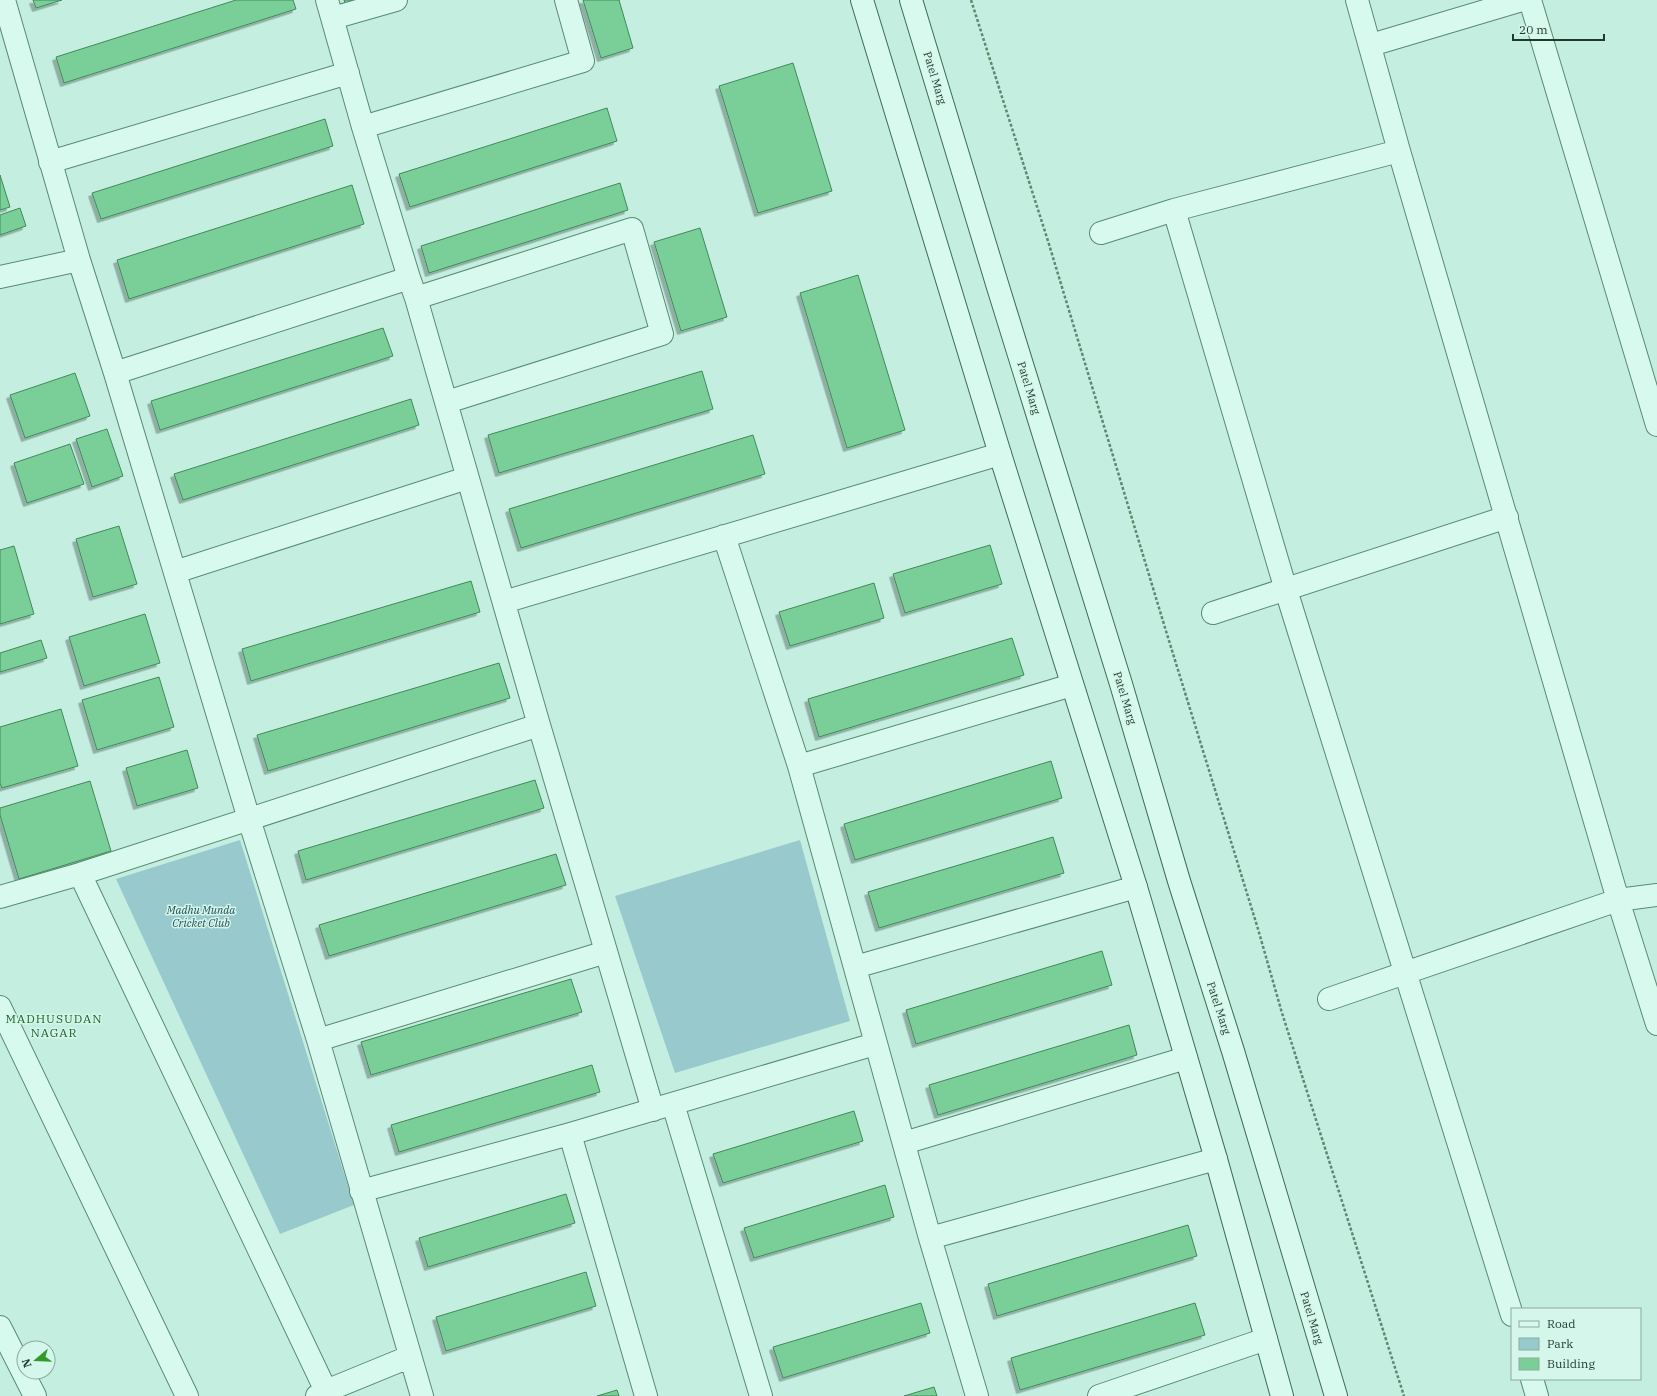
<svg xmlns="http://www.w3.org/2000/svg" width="1657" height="1396" font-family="'IBM Plex Serif',serif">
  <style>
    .green { fill: #98cacd }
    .building { fill: #7ace98; stroke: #408a59; filter: url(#shadow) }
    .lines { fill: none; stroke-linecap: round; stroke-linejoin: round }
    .street-casing { stroke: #5a8a71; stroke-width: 24 }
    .secondary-casing { stroke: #3d6c52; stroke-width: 24 }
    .path { stroke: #5a8a71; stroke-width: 2.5; stroke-dasharray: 3 2; stroke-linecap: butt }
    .street { stroke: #d8f9ee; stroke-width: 22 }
    .secondary { stroke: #d8f9ee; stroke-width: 22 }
    .labels { text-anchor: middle; stroke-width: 3; stroke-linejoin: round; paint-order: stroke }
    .street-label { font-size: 11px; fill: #1e3a2a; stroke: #d4f6eb }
    .park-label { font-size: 11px; font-style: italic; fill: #254d57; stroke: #d4f6eb }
    .neighbourhood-label { font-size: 12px; letter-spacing: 1px; fill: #1d6729; stroke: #d4f6eb }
  </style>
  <defs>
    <filter id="shadow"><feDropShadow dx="-3.5" dy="3.5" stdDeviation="0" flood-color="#0004"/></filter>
  </defs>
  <rect width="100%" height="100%" fill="#c4efe0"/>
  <path class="green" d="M240 840 354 1205 280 1234 116 879Z
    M800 840 850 1021 675 1073 615 896Z"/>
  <path class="building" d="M33 0H62L36 8Z
    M236 0H293L296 9 64 83 56 57Z
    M344 0H354L345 3Z
    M583 0H619L633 48 601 58Z
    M793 63 832 191 758 213 719 86Z
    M607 108 617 141 410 207 399 174Z
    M325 119 333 146 101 219 92 193Z
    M0 175 10 207 0 210Z
    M620 183 628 210 429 273 421 246Z
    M352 185 364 224 129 299 117 260Z
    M20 208 26 226 0 235V215Z
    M700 228 727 317 681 331 654 242Z
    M858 275 905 430 847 448 800 293Z
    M383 328 393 356 160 430 151 401Z
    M702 371 713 409 499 473 488 435Z
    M75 373 90 416 25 438 10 395Z
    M411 399 419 425 183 500 174 474Z
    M107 429 123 476 92 487 76 439Z
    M753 435 765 474 521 548 509 509Z
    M70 444 84 484 27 503 14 463Z
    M119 526 137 584 93 597 76 539Z
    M990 545 1002 584 905 613 893 574Z
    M14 546 34 614 0 624V550Z
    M471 581 480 612 251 681 242 649Z
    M874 583 884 618 790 646 779 612Z
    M145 614 160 663 84 686 69 637Z
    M1012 638 1024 675 819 737 808 699Z
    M41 640 47 658 0 672V653Z
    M499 663 510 698 268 771 257 735Z
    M159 677 174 727 97 750 82 700Z
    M61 709 78 766 2 788 0 783V727Z
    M187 750 198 788 137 806 126 768Z
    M1051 761 1062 798 855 860 844 824Z
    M535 780 544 808 306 880 298 851Z
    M90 781 111 851 19 879 0 815V808Z
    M1053 837 1064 873 879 928 868 892Z
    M556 854 566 885 329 956 319 925Z
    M1102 951 1112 985 916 1044 906 1010Z
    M571 979 582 1012 371 1075 361 1042Z
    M1129 1025 1137 1055 938 1115 929 1085Z
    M592 1065 600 1092 399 1152 391 1125Z
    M854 1111 863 1141 723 1183 713 1154Z
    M885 1185 894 1217 754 1258 744 1228Z
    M566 1194 575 1223 428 1267 419 1238Z
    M1188 1225 1197 1256 997 1316 988 1284Z
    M586 1272 596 1306 446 1351 436 1317Z
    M921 1303 930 1333 783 1378 773 1347Z
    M1195 1303 1205 1335 1020 1390 1011 1358Z
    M934 1387 937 1396H904Z
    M617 1390 619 1396H597Z"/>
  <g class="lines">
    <g class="street-casing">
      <path id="street" d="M4 0 79 260 115 373 249 819 318 1040 422 1396
        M327 0 363 127 409 278 416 298 539 725 653 1110
        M1357 0 1399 151 1618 900 1657 1024
        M1530 0 1657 425
        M333 18 396 0
        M1371 45 1522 0
        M363 127 583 61 566 0
        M50 162 348 73
        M1174 210 1286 590 1512 1315
        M1101 233 1174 210 1399 151
        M0 277 79 260
        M416 298 632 229 662 334 447 402
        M115 373 409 278
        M724 536 799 766 930 1238 977 1396
        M175 572 467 478
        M504 602 1000 454
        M1213 613 1507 517
        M799 766 1072 685
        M80 874 326 1391
        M0 897 80 874 539 725
        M855 967 1136 887
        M1329 999 1618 900 1657 895
        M0 1007 187 1396
        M318 1040 606 952
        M673 1104 761 1396
        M570 1134 646 1396
        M904 1143 1186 1058
        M361 1191 570 1134 875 1044
        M930 1238 1216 1159
        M0 1327 35 1396
        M1532 1379 1537 1396
        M317 1396 326 1391 409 1357
        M1099 1396 1266 1339"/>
    </g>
    <g class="secondary-casing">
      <path id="secondary" d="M862 0 1000 454 1136 887 1216 1159 1282 1396
        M911 0 998 287 1121 684 1179 881 1233 1051 1336 1396"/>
    </g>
    <path class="path" d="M971 0 1048 241 1166 631 1258 929 1282 1013 1404 1396"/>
    <use href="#street" class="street"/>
    <use href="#secondary" class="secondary"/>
  </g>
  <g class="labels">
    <g class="street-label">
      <text transform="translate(935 78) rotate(73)" y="4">Patel Marg</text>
      <text transform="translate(1029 388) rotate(73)" y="4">Patel Marg</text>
      <text transform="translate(1125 698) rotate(73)" y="4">Patel Marg</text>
      <text transform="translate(1219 1008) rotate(72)" y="4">Patel Marg</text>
      <text transform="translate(1312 1318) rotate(73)" y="4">Patel Marg</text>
    </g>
    <g class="park-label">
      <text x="201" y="914">Madhu Munda<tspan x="201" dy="13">Cricket Club</tspan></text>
    </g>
    <g class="neighbourhood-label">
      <text x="54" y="1023">MADHUSUDAN<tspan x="54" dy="14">NAGAR</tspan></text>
    </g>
  </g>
  <rect x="1511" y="1308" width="130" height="72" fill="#d4f6eb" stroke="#8bab9e"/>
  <rect x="1519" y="1321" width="20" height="6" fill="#d8f9ee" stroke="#8bab9e"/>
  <text x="1547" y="1328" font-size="12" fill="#1e3a2a">Road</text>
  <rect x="1519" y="1338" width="20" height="12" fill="#98cacd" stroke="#8bab9e"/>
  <text x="1547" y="1348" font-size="12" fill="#1e3a2a">Park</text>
  <rect x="1519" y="1358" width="20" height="12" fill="#7ace98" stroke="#8bab9e"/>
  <text x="1547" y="1368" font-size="12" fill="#1e3a2a">Building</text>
  <g transform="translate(36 1360) rotate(251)"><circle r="19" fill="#d4f6eb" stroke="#8bab9e"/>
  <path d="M0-3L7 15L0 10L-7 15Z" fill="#309a29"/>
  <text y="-6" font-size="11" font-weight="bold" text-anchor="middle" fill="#1e3a2a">N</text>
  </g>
  <path d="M1513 34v6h91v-6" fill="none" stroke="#1e3a2a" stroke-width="2"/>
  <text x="1519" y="34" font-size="12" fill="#1e3a2a" stroke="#d4f6eb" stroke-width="3" paint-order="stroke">20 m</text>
</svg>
